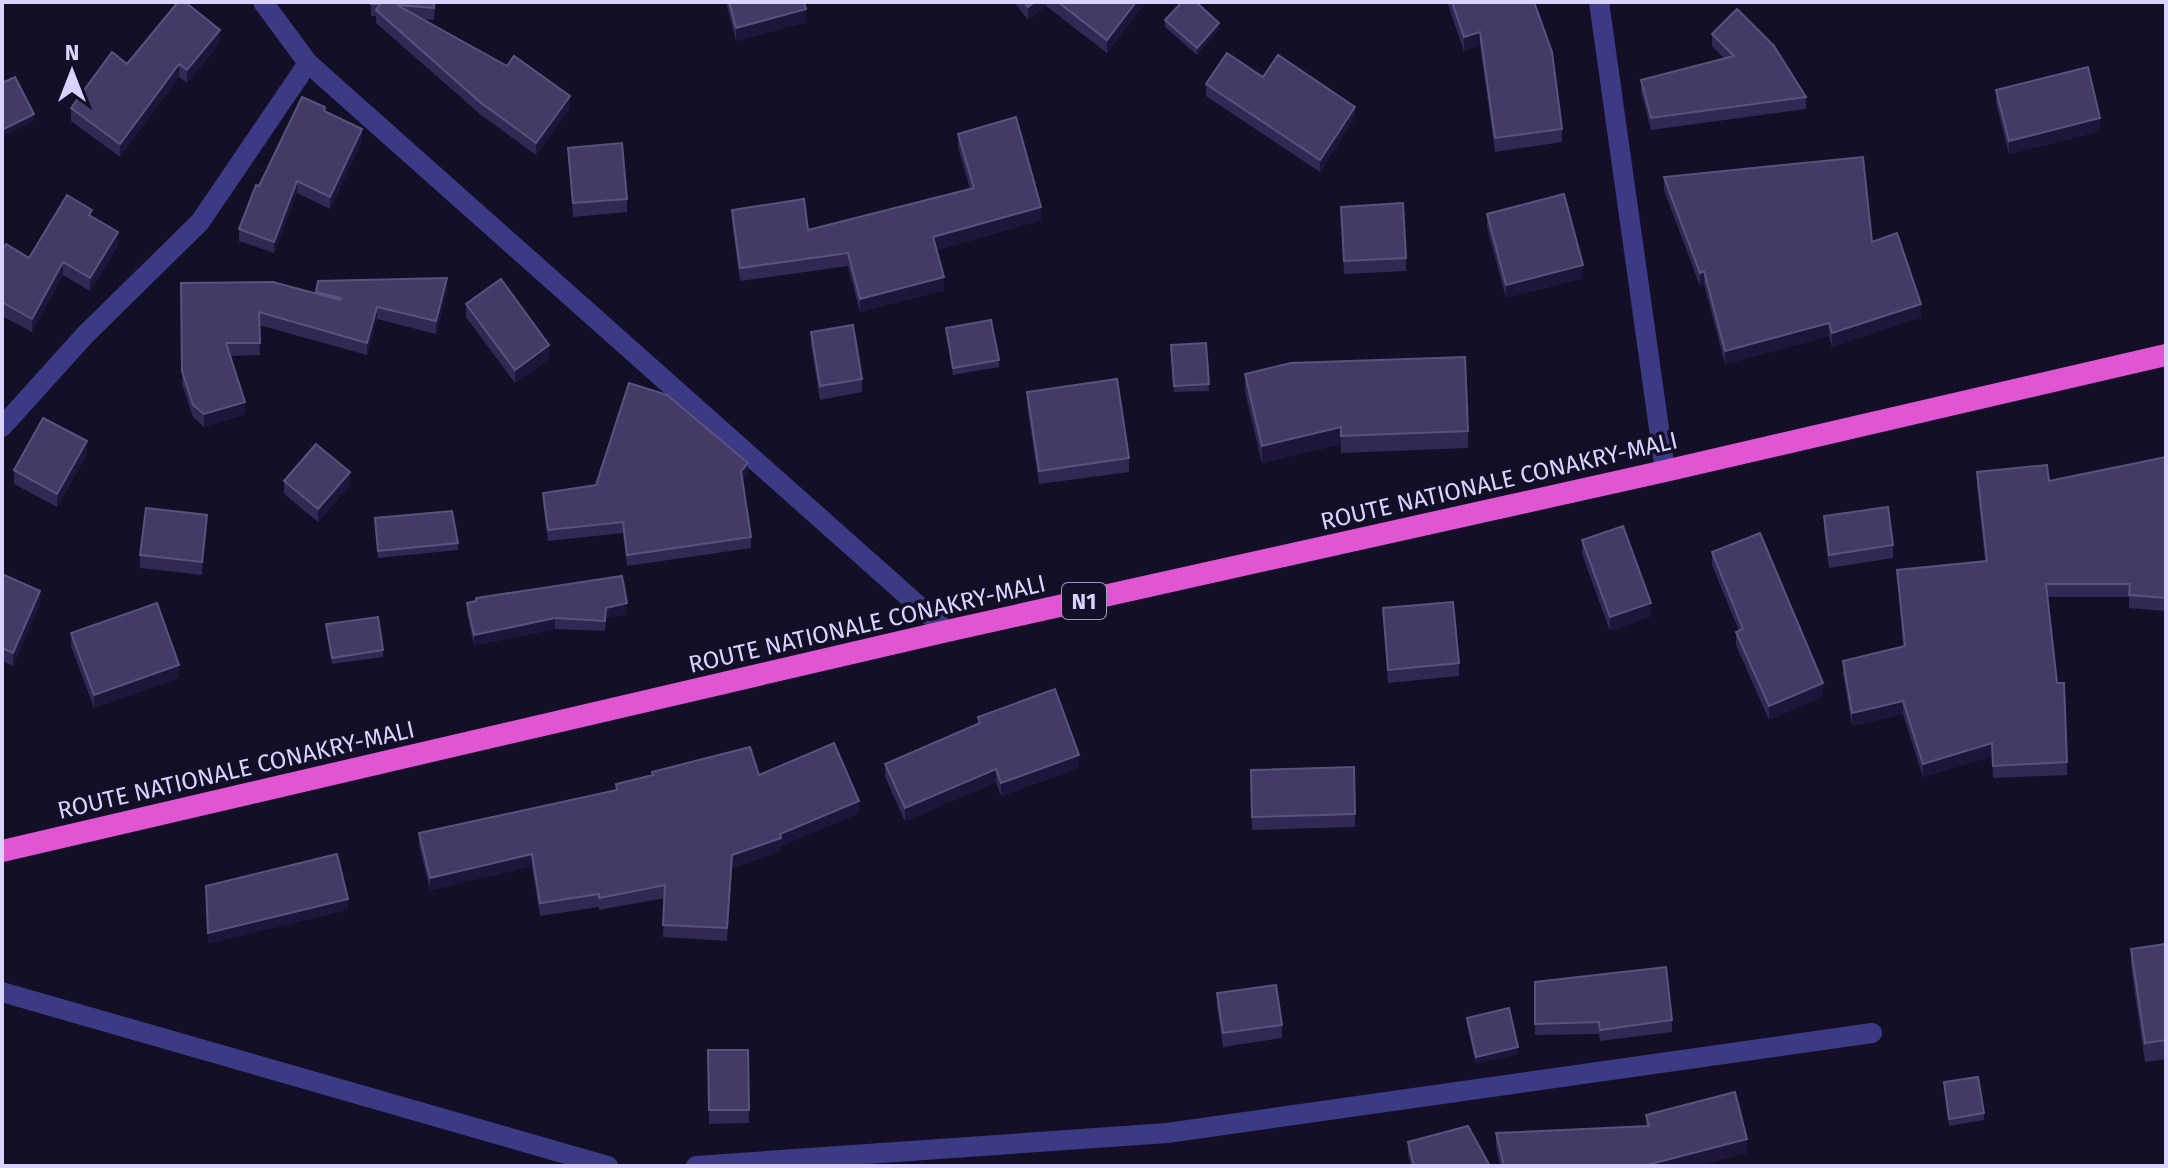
<svg xmlns="http://www.w3.org/2000/svg" width="2168" height="1168" font-family="'Fira Sans',sans-serif">
  <style>
    .lines { fill: none; stroke-linecap: round; stroke-linejoin: round }
    .service { stroke: #3d3a85; stroke-width: 20 }
    .minor { stroke: #3d3a85; stroke-width: 20 }
    .trunk { stroke: #e055d1; stroke-width: 22 }
    .wall { fill: #312854 }
    .shaded-wall { fill: #1d163a }
    .building { fill: #433a66; stroke: #5a527e; stroke-width: 2 }
    .labels { text-anchor: middle; stroke-width: 7; stroke-linejoin: round; paint-order: stroke }
    .shield { fill: #130f26; stroke: #9e99be; stroke-width: 2 }
    .shield-label { font-size: 22px; font-weight: bold; fill: #d9d4ff }
    .street-label { font-size: 24px; fill: #d9d4ff; stroke: #130f26 }
  </style>
  <rect width="100%" height="100%" fill="#130f26"/>
  <g class="lines">
    <path class="service" d="M2 427 85 335 200 222 308 63"/>
    <path class="minor" d="M263 2 308 63 947 631
      M1599 2 1665 471
      M2 992 608 1166
      M696 1166 1167 1133 1872 1033"/>
    <path class="trunk" d="M2 851 947 631 1665 471 2166 355"/>
  </g>
  <path class="wall" d="M371 2H435L434 20 423 19 570 108 536 155 481 115 376 23V16H371Z
    M726 2H804L806 22 736 41Z
    M1014 2H1146L1107 53 1046 6 1028 20Z
    M1447 2H1534L1562 129V142L1495 152 1480 45 1464 51Z
    M1165 20 1219 29 1197 55 1165 27Z
    M1712 34 1806 97V109L1651 130 1641 92V80L1724 58 1712 46Z
    M220 43 187 83 179 77 120 157 71 121V108L127 64Z
    M1263 77 1355 118 1320 172 1206 96V84Z
    M1996 90 2100 131 2009 154 1996 103Z
    M325 111 362 141 330 209 297 193 274 253 239 241V229L259 186Z
    M958 134 1041 220 937 250 944 290 860 312 848 266 740 281 732 223V210L808 230 970 189 958 147Z
    M568 148 627 199V212L573 217Z
    M1664 177 1872 242 1921 317 1832 347 1829 336 1725 364 1704 284 1700 286 1664 190Z
    M1341 207 1406 258V271L1344 274Z
    M1487 214 1583 278 1506 298 1487 227Z
    M92 217 118 246 90 291 63 275 32 332 2 316V251L29 258Z
    M318 281 447 291 436 334 377 319 367 355 259 325 260 355 230 356 245 414 204 427 193 417 182 384 181 283 316 294Z
    M466 304 549 359 515 383 466 317Z
    M946 328 999 360V367L953 375Z
    M811 332 862 379V392L820 400 811 345Z
    M1206 343 1209 391 1174 392 1171 352Z
    M1245 374 1468 431V448L1341 453V444L1262 463 1245 391Z
    M1027 392 1129 458V472L1039 484 1027 405Z
    M87 454 57 507 14 484V470Z
    M2166 457V611L2129 608V597H2047L2067 762V775L1993 778 1992 756 1923 777 1903 714 1852 726 1843 674V661L1903 647 1897 570 1985 561 1977 485V472L2049 481Z
    M748 474 742 480 751 537V548L627 566 623 533 548 541 543 504V493Z
    M284 481 350 485 318 522 284 494Z
    M1824 516 1893 545V558L1829 568 1824 530Z
    M375 525 458 543V550L378 558Z
    M207 528 202 575 140 568V555Z
    M1582 540 1651 616 1610 631 1582 554Z
    M1712 552 1823 696 1769 720 1736 645V632L1739 631 1712 565Z
    M2 574 40 604 13 666 2 661Z
    M467 603 627 614 606 618 605 631 555 629 474 645 467 614Z
    M1383 608 1459 663V676L1388 683Z
    M326 624 383 650V657L332 664Z
    M71 633 179 678 94 708 71 646Z
    M978 717 1079 768 1001 796 996 782 905 821 885 777V764L978 724Z
    M1354 767 1355 827 1252 830 1251 770Z
    M652 772 759 775 859 813 781 846V851L732 868 727 941 663 937 665 898 599 910V907L540 916 532 866 430 890 419 845V833L616 790V784L652 775Z
    M2166 944V1059L2145 1062 2131 967V949Z
    M1535 982 1672 1020V1032L1600 1041 1599 1034 1535 1035Z
    M1217 993 1282 1025V1038L1223 1047 1217 1006Z
    M1467 1018 1518 1054 1476 1064 1467 1025Z
    M708 1050H748L749 1123 709 1124Z
    M1944 1082 1984 1113V1120L1949 1126Z
    M1646 1115 1747 1153 1694 1166H1500L1496 1146V1133L1646 1126Z
    M1408 1142 1490 1166H1411L1408 1155Z"/>
  <path class="shaded-wall" d="M1035 2H1046V6L1028 20V7Z
    M1136 2H1146L1107 53V40Z
    M806 9V22L736 41V28Z
    M1219 23V29L1197 55V48Z
    M220 30V43L187 83V70Z
    M1480 32V45L1464 51V37Z
    M179 64V77L120 157V144Z
    M570 96V108L536 155V143Z
    M1355 107V118L1320 172V160Z
    M34 114V121L2 137V130Z
    M2100 118V131L2009 154V141Z
    M362 129V141L330 209V197Z
    M297 181V193L274 253V242Z
    M1041 207V220L933 251V237Z
    M118 232V246L90 291V278Z
    M63 262V275L32 332V319Z
    M1583 265V278L1506 298V285Z
    M1704 271V284L1700 286V273Z
    M944 277V290L860 312V299Z
    M447 278V291L436 334V321Z
    M1921 304V317L1832 347V333Z
    M377 307V319L367 355V343Z
    M1829 323V336L1725 364V351Z
    M549 345V359L515 383V370Z
    M245 402V414L204 427V414Z
    M1341 427V444L1262 463V446Z
    M87 441V454L57 507V494Z
    M748 463V474L741 482V471Z
    M350 472V485L318 522V509Z
    M207 515V528L202 575V562Z
    M40 591V604L13 666V653Z
    M627 603V614L606 618 605 631 606 608Z
    M1651 603V616L1610 631V617Z
    M555 618V629L474 645V635Z
    M179 665V678L94 708V695Z
    M1823 683V696L1769 720V706Z
    M1903 701V714L1852 726V713Z
    M1992 743V756L1923 777V764Z
    M1079 755V768L1001 796V783Z
    M996 769V782L905 821V808Z
    M859 801V813L781 846V851L732 868 727 941 732 855Z
    M532 854V866L430 890V878Z
    M348 899V910L208 944V933Z
    M1518 1047V1054L1476 1064V1057Z
    M1747 1139V1153L1694 1166H1643Z"/>
  <path class="building" d="M178 2H185L220 30 187 70 179 64 120 144 71 108 112 52 127 64Z
    M371 2H434V8L397 5 507 66 514 56 570 96 536 143 481 103 376 10 380 4H371Z
    M729 2H804L806 9 736 28Z
    M1024 2H1035L1028 7Z
    M1058 2H1136L1107 40Z
    M1182 2H1196L1219 23 1197 48 1165 20Z
    M1452 2H1534L1552 52 1562 129 1495 138 1480 32 1464 37Z
    M1737 9 1774 46 1806 97 1651 118 1641 80 1734 56 1712 34Z
    M1227 53 1263 77 1278 55 1355 107 1320 160 1206 84Z
    M2088 67 2100 118 2009 141 1996 90Z
    M15 77 34 114 2 130V83Z
    M302 97 325 107 324 111 362 129 330 197 297 181 274 242 239 229 256 185 259 186Z
    M1016 117 1041 207 933 237 944 277 860 299 848 253 740 268 732 210 804 199 808 230 974 188 958 134Z
    M622 143 627 199 573 203 568 148Z
    M1863 157 1872 242 1897 233 1921 304 1832 333 1829 323 1725 351 1704 271 1700 273 1664 177Z
    M1564 194 1583 265 1506 285 1487 214Z
    M67 195 92 210 89 215 118 232 90 278 63 262 32 319 2 302V251L6 244 29 258Z
    M1403 203 1406 258 1344 261 1341 207Z
    M447 278 436 321 377 307 367 343 259 312 260 343H226L245 402 204 414 193 405 182 371 181 283 273 282 340 300 341 298 316 292 318 281Z
    M501 279 549 345 515 370 466 304Z
    M991 320 999 360 953 368 946 328Z
    M853 325 862 379 820 386 811 332Z
    M1206 343 1209 384 1174 386 1171 345Z
    M1465 357 1468 431 1341 436V427L1262 446 1245 374 1291 363Z
    M1117 379 1129 458 1039 471 1027 392Z
    M629 383 667 395 748 463 741 471 751 537 627 555 623 522 548 530 543 493 596 485Z
    M43 418 87 441 57 494 14 470Z
    M316 444 350 472 318 509 284 481Z
    M2166 457V598L2129 595 2130 584H2046L2057 683H2064L2067 762 1993 766 1992 743 1923 764 1903 701 1852 713 1843 661 1905 646 1897 570 1987 561 1977 472 2047 465 2049 481Z
    M1888 507 1893 545 1829 555 1824 516Z
    M146 508 207 515 202 562 140 555Z
    M452 511 458 543 378 551 375 518Z
    M1623 526 1651 603 1610 617 1582 540Z
    M1760 533 1823 683 1769 706 1736 632 1743 629 1712 552Z
    M2 574 40 591 13 653 2 648Z
    M622 576 627 603 606 608 605 621 555 618 474 635 467 603 476 601V598Z
    M1453 602 1459 663 1388 670 1383 608Z
    M157 603 179 665 94 695 71 633Z
    M378 617 383 650 332 658 326 624Z
    M1055 689 1079 755 1001 783 996 769 905 808 885 764 980 723 978 717Z
    M834 743 859 801 780 834 781 838 732 855 727 928 663 925 665 885 599 898V894L540 903 532 854 430 878 419 833 617 790 616 784 653 775 652 772 750 747 759 775Z
    M1354 767 1355 814 1252 817 1251 770Z
    M337 854 348 899 208 933 206 886Z
    M2166 944V1040L2145 1043 2131 949Z
    M1666 967 1672 1020 1600 1030 1599 1022 1535 1024V982Z
    M1276 985 1282 1025 1223 1033 1217 993Z
    M1509 1008 1518 1047 1476 1057 1467 1018Z
    M708 1050H748L749 1110H709Z
    M1978 1077 1984 1113 1949 1119 1944 1082Z
    M1735 1092 1747 1139 1643 1166H1504L1496 1133 1649 1126 1646 1115Z
    M1468 1126 1490 1166H1414L1408 1142Z"/>
  <g class="labels">
    <rect class="shield" x="1062" y="583" width="44" height="36" rx="6"/>
    <g class="shield-label">
      <text x="1084" y="609">N1</text>
    </g>
    <g class="street-label">
      <text transform="translate(1499 481) rotate(-13)" y="8">ROUTE NATIONALE CONAKRY-MALI</text>
      <text transform="translate(867 624) rotate(-13)" y="8">ROUTE NATIONALE CONAKRY-MALI</text>
      <text transform="translate(236 770) rotate(-13)" y="8">ROUTE NATIONALE CONAKRY-MALI</text>
    </g>
  </g>
  <rect width="2168" height="1168" fill="none" stroke="#d9d4ff" stroke-width="8"/>
  <g transform="translate(72 72)" stroke="#130f26" stroke-width="6" paint-order="stroke">
  <path d="M0-6L14 30L0 20L-14 30Z" fill="#d9d4ff"/>
  <text y="-12" font-size="22" font-weight="bold" text-anchor="middle" fill="#d9d4ff">N</text>
  </g>
</svg>
